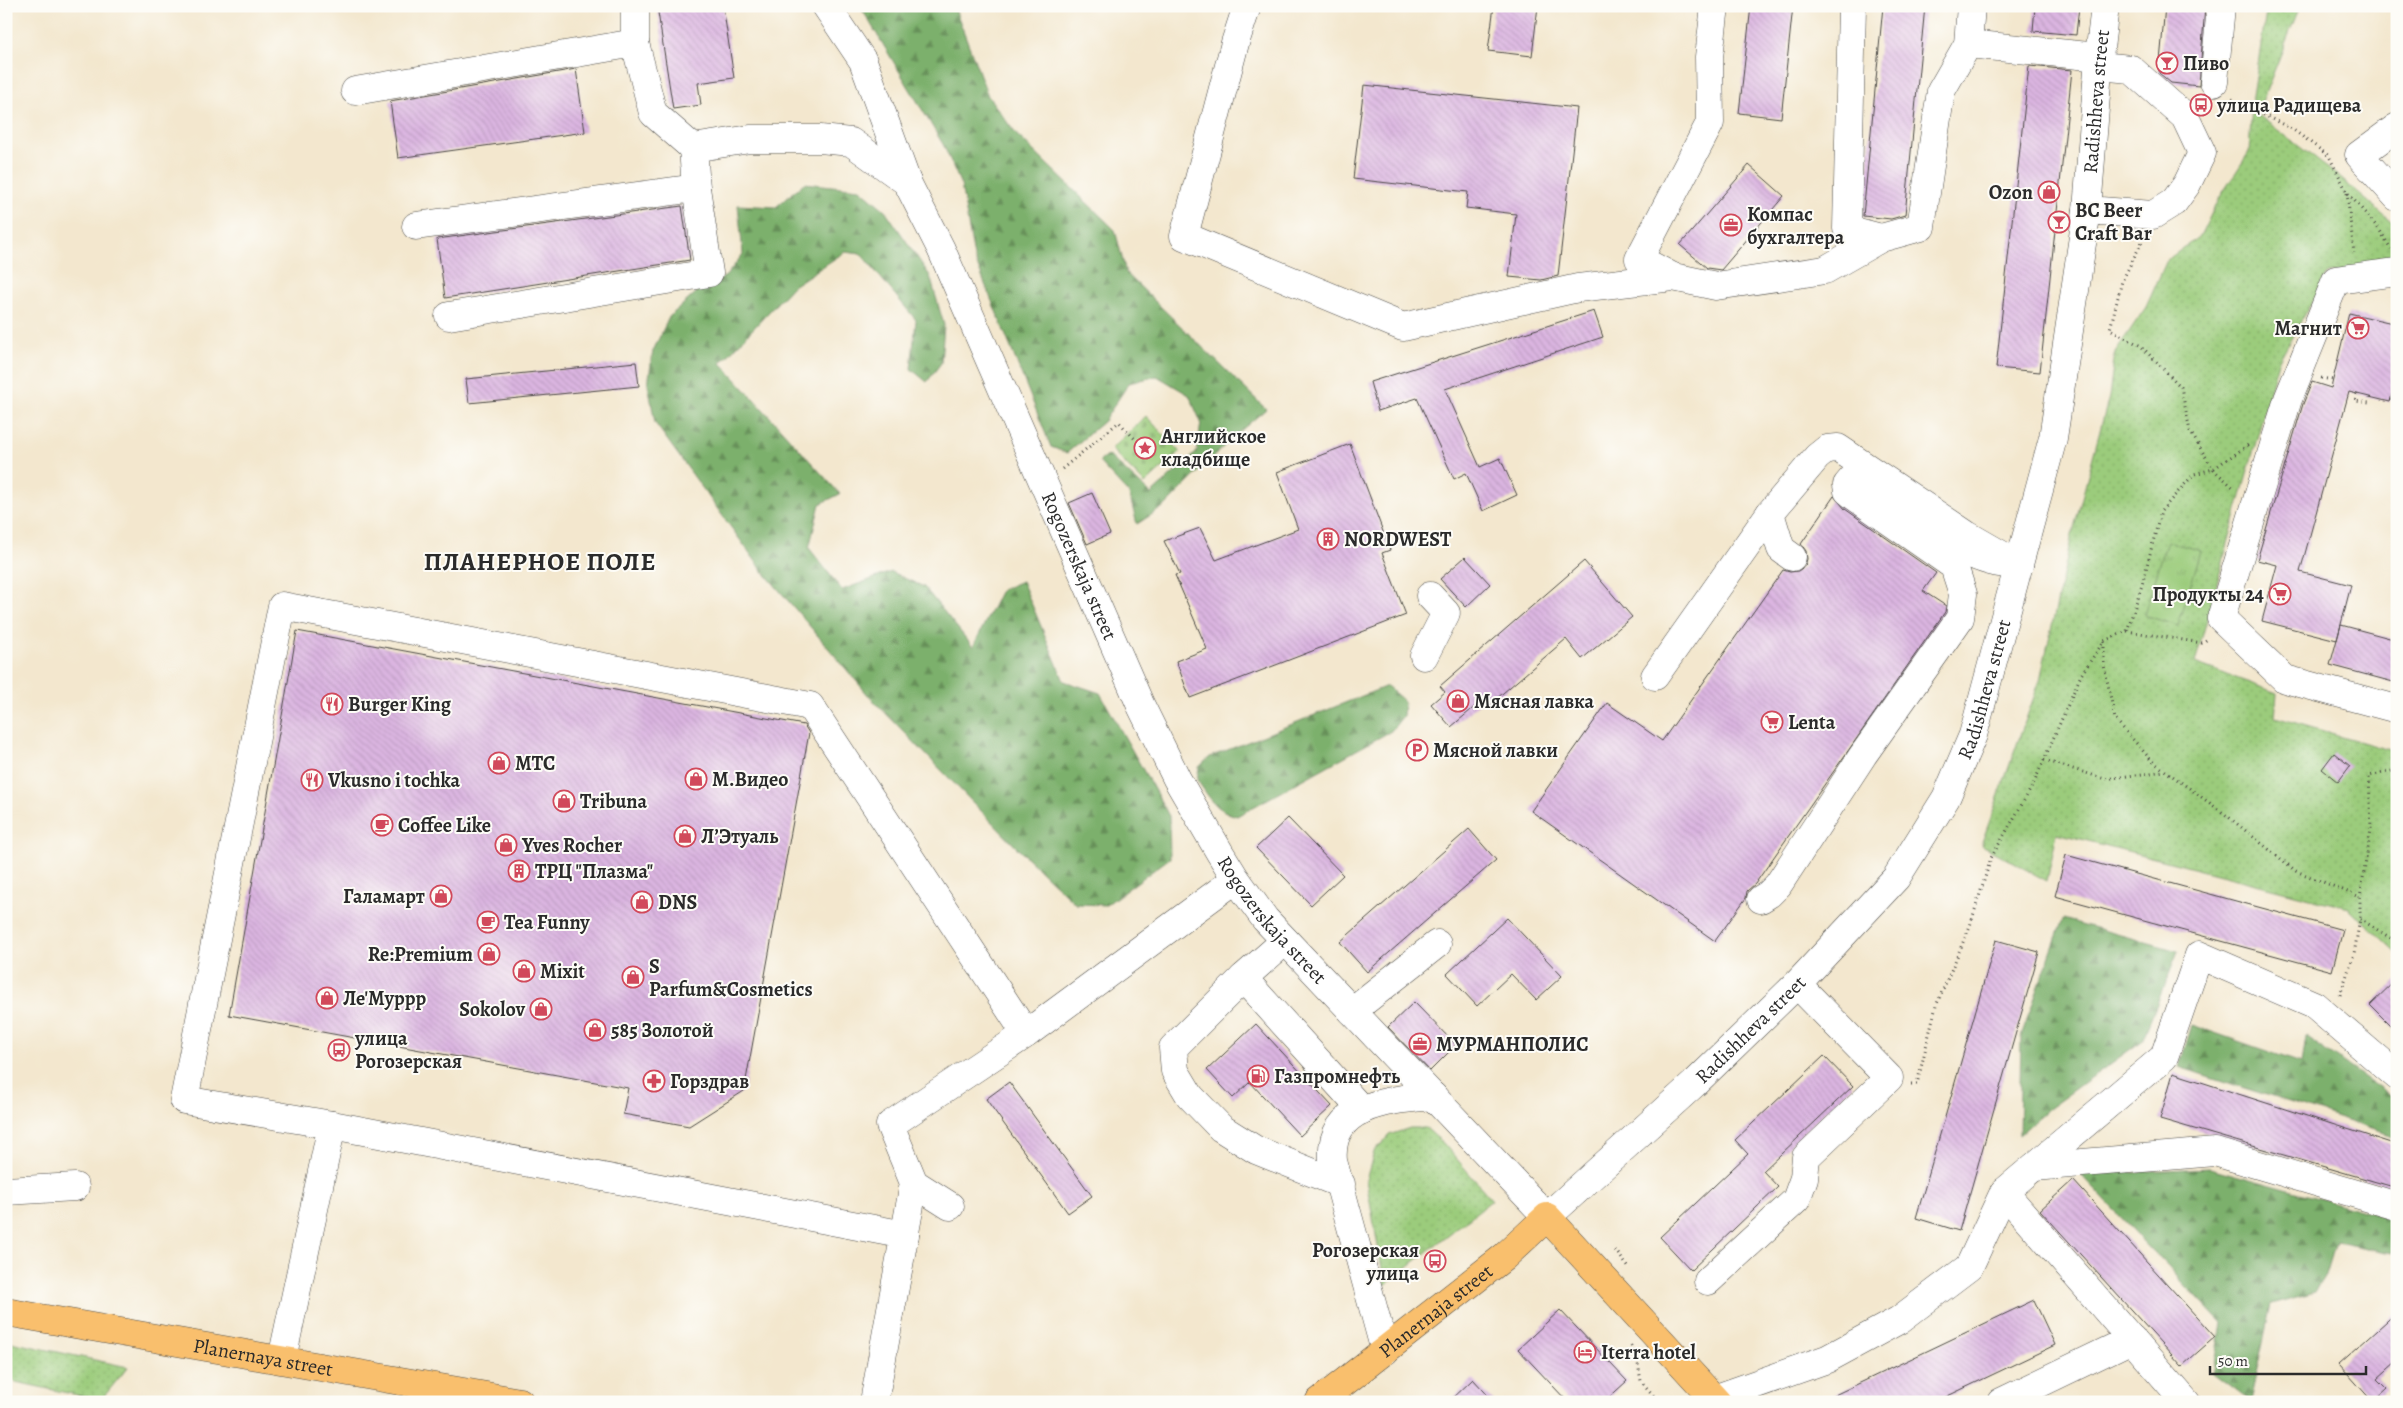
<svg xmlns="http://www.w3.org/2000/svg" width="2403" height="1408" font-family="Alegreya,serif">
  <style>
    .grass { fill: url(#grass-dots); stroke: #637c54 }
    .forest { fill: url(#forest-firs); stroke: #546e4c }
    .cemetery { fill: url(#cemetery-stones); stroke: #637c54 }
    .park { fill: url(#park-tufts); stroke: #637c54 }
    .building { fill: url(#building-back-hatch) }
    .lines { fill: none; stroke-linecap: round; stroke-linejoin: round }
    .minor-casing { stroke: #494743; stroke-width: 29 }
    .major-casing { stroke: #494743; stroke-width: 29 }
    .path { stroke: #494743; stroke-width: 3; stroke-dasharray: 1 4; stroke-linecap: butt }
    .minor { stroke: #fff; stroke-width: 28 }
    .major { stroke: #f9bf6d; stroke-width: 28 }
    .labels { text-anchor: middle; stroke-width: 4; stroke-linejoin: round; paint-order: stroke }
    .poi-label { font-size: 20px; font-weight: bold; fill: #2b2b2b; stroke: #fdfcf7; text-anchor: start }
    .street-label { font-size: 20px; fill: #2b2b2b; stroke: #fdfcf7 }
    .district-label { font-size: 25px; font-weight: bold; letter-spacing: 1px; fill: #2b2b2b; stroke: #fdfcf7 }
  </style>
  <defs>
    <pattern id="grass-dots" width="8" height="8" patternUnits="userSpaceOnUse" patternTransform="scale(1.25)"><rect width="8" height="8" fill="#9bcc7c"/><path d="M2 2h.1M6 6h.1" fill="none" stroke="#86af6b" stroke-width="1.8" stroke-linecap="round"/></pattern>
    <pattern id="forest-firs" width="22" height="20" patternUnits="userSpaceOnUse" patternTransform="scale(1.25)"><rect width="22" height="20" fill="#7cb06c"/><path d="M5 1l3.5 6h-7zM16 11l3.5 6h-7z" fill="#668f59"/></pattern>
    <pattern id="cemetery-stones" width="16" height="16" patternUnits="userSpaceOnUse" patternTransform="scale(1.25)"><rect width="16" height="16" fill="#9bcc7c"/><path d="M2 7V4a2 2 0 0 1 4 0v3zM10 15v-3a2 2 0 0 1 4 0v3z" fill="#86af6b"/></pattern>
    <pattern id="park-tufts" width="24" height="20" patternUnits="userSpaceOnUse" patternTransform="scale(1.25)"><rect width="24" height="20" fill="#9bcc7c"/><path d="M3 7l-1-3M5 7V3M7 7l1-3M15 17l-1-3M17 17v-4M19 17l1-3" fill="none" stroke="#86af6b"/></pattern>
    <pattern id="building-back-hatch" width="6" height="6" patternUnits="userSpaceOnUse" patternTransform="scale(1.25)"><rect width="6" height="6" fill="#dbb5e1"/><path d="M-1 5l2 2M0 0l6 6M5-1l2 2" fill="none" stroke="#bc9cc1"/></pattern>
  </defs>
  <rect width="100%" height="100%" fill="#fdfcf7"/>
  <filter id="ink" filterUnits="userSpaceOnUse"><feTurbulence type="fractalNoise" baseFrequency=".02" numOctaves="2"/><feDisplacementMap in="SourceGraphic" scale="10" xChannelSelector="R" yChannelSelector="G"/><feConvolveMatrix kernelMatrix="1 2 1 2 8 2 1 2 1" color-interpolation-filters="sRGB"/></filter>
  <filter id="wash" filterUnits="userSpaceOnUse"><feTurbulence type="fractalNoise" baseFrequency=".0096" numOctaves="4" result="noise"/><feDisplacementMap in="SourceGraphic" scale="20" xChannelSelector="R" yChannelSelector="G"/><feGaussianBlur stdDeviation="1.12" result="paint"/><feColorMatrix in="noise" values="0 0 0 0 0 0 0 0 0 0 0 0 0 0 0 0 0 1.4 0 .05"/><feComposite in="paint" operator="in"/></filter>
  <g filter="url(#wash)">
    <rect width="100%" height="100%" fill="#f3e7ce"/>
    <path class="grass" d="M2267 6H2300L2257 114 2339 177 2397 226V266L2328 273 2278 362 2195 663 2277 693 2275 717 2397 752V953L2349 908 2057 833 2047 881 1981 845 2040 680 2071 539 2109 397 2115 352 2146 307 2167 260 2201 235 2218 200 2249 152 2252 103Z
      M1410 1128H1426L1443 1143 1492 1200 1385 1285 1366 1180 1374 1152 1389 1135Z
      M6 1341 128 1367 101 1400 6 1380Z"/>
    <path class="forest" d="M860 6H954L988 96 1016 134 1115 230 1126 273 1266 409 1231 439 1165 506 1137 524 1129 494 1099 462 1108 455 1151 494 1197 452 1201 422 1189 395 1157 376 1129 383 1104 421 1067 453 1051 447 974 257 961 185 944 146Z
      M804 183 860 189 885 210 930 276 944 325 941 363 927 382 911 369 916 320 861 254 845 252 793 286 721 363 840 494 820 504 809 548 842 590 891 572 924 587 973 647 1001 590 1022 581 1064 681 1100 693 1169 816 1170 858 1106 905 1076 904 1023 854 869 696 762 570 655 423 648 384 653 351 669 317 698 291 726 276 743 254 738 205 776 207Z
      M1387 686 1404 701 1403 716 1391 731 1237 816C1216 811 1209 797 1197 780L1199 767 1210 757Z
      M2063 919 2178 951 2142 1041 2048 1109 2019 1135 2021 1036Z
      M2192 1025 2301 1063 2305 1036 2397 1100V1137L2179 1067Z
      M2210 1168 2397 1220V1254L2336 1242 2326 1275 2315 1293 2271 1305 2250 1402 2213 1374 2222 1324 2080 1174Z"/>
    <path class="cemetery" d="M1146 416 1180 452 1145 484 1111 449Z"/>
    <path class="park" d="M2167 541 2201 551 2178 626 2144 615Z"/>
    <g id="blocks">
      <path class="building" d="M657 6H723L734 78 698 83 701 105 673 109Z
        M1494 6H1538L1532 56 1488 51Z
        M1751 6H1793L1781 118 1739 113Z
        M1883 6H1925L1905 215 1891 219 1863 216Z
        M2035 6H2079L2076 35 2033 31Z
        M2165 6H2205L2199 86 2171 83 2159 73Z
        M2029 66 2072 70 2040 372 1996 368Z
        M576 69 585 132 398 158 390 101Z
        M1364 85 1577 108 1558 276 1541 280 1509 277 1516 214 1466 208 1468 192 1353 179Z
        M1749 165 1784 196 1721 270 1707 268 1680 245Z
        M682 206 690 260 445 298 437 239Z
        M1594 311 1603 337 1445 389 1480 467 1500 458 1517 495 1483 511 1466 473 1454 479 1417 398 1378 411 1370 382Z
        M2349 313 2397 324V374L2390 402 2349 392 2300 572 2351 585 2337 640 2262 621 2277 565 2257 560 2303 404 2312 382 2331 388Z
        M636 362 639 386 469 403 466 379Z
        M1350 444 1390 550 1382 553 1406 615 1190 698 1176 661 1207 649 1175 575 1180 574 1164 541 1200 528 1216 560 1298 529 1277 472Z
        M1092 493 1110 534 1087 544 1069 503Z
        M1834 496 1845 509 1936 573 1923 591 1946 606 1945 612 1755 884 1747 891 1746 898 1715 941 1531 811 1607 703 1662 741 1783 570 1790 572 1798 571 1805 566 1807 559 1806 551 1801 544Z
        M1465 557 1490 584 1466 607 1440 579Z
        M1584 561 1632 617 1582 659 1566 639 1489 705 1484 699 1451 727 1431 704 1445 692 1440 686Z
        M2341 625 2397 640V683L2330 665Z
        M297 631 804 725 809 733 744 1091 689 1126 623 1114 628 1088 229 1015Z
        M2334 753 2350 766 2338 782 2322 769Z
        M1288 818 1343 875 1311 905 1256 848Z
        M1469 829 1496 860 1367 972 1340 942Z
        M2066 855 2343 930 2332 971 2055 896Z
        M1507 918 1562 976 1536 1000 1511 974 1477 1006 1447 974Z
        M1996 940 2039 952 1959 1231 1916 1218Z
        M2397 979V1032L2370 1005Z
        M1414 1002 1456 1045 1430 1071 1388 1027Z
        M1256 1024 1332 1106 1300 1136 1250 1082 1233 1098 1207 1070Z
        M1824 1056 1853 1086 1763 1171 1778 1187 1691 1270 1660 1237 1748 1154 1735 1140Z
        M2173 1073 2397 1145V1188L2160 1119Z
        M1009 1082 1092 1196 1068 1213 986 1099Z
        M2073 1180 2215 1337 2182 1366 2040 1210Z
        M2034 1300 2055 1345 1935 1402H1820Z
        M1560 1310 1627 1381 1604 1402H1568L1518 1349Z
        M2397 1312V1361L2377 1379 2387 1389 2373 1402 2339 1364Z
        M1473 1379 1494 1402H1449Z"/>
    </g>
  </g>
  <g filter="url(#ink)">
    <use href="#blocks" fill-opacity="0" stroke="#494743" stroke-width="1"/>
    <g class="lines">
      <g class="minor-casing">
        <g id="minor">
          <path id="s1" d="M635 6V43L653 113 693 148 750 139H820L851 142 907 182 941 249 1141 706 1177 779 1220 853 1236 879 1265 919 1547 1217 1695 1083 1797 984 1896 878 1946 798 1973 735 2053 438 2087 210 2099 57 2105 6"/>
          <path d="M826 6 863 61 907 182"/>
          <path d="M1247 6 1235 43 1184 236 1403 327 1578 288 1673 277"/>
          <path d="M1715 6 1709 57 1710 123 1639 259 1673 277 1716 286 1825 270 1881 238 1921 227 1941 91 1968 44 1971 6"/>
          <path d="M1852 6 1847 229 1881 238"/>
          <path d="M1968 44 2099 57"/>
          <path d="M2214 82 2221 6"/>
          <path d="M355 91 635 43"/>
          <path d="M2397 127 2359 155 2397 197"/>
          <path d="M2087 210 2153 215 2174 202 2187 184 2202 153 2185 117 2131 69 2099 66"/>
          <path d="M416 226 696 188"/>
          <path d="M2397 272 2336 280 2288 399 2221 618 2285 679 2397 709"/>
          <path d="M449 316 709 273 696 188 693 148"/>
          <path d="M1424 656 1446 613 1430 596"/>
          <path d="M1655 676 1770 513"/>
          <path d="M1761 899 1769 894 1778 885 1863 755 1960 618 1963 594 1954 566 1854 496 1848 491 1847 485 1852 479 1858 480 1962 550C1982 560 1997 564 2019 565L1967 535 1838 448 1827 449 1817 457 1770 513 1781 549 1792 557"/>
          <path d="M1243 978 1285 941"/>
          <path d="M1352 1011 1437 944"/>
          <path d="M2034 1167 2215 1152 2397 1206"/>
          <path d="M914 1183 950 1206"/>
          <path d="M1341 1184 1256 1150 1221 1128 1190 1096 1175 1071 1173 1048 1243 978 1362 1110"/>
          <path d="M6 1191 75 1187"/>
          <path d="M2004 1192 2186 1402"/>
          <path d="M905 1235 332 1125 184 1100 282 606 810 706 1026 1034"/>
          <path d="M1708 1281 1796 1200 1804 1178 1806 1157 1889 1078 1797 984"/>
          <path d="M1385 1351 1333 1161C1328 1103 1391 1100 1433 1096"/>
          <path d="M282 1359 332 1125"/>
          <path d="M1714 1399 1827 1359 1899 1320 1969 1267 2004 1192 2164 1057 2199 955 2314 1005 2397 1076"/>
          <path d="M874 1402 914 1183 890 1125 1026 1034 1236 879"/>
          <path d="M2001 1402 2132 1339"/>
        </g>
      </g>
      <g class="major-casing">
        <g id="major">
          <path id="s2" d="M6 1312 520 1402"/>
          <path id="s3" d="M1319 1402 1504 1257 1547 1217 1717 1402"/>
        </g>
      </g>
      <path class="path" d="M2232 99 2292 129 2329 156 2347 192 2379 229 2391 249
        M2347 193 2354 253
        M2144 238 2122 281 2110 329 2141 346 2181 387 2190 431 2213 469 2235 489
        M2321 378 2333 380
        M2357 394 2355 401 2369 403
        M1062 469 1119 422 1135 439
        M2127 631 2202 643 2209 638
        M2104 642V665L2115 719 2152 761 2226 815 2296 871 2360 897
        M2044 760 2105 779 2165 771
        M2360 919 2397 942
        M2340 995 2354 954 2360 919V897L2371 829 2369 776 2397 770
        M1911 1084H1917L1936 1006 1970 926 1991 858 2033 785 2081 675 2104 641 2127 631 2142 585 2161 511 2194 474 2213 469 2248 445
        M1615 1250 1629 1268
        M1631 1346 1637 1358 1641 1381 1659 1402"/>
      <use href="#minor" class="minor"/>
      <use href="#major" class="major"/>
    </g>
  </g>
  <defs>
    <g id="bar-ring" transform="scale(1.125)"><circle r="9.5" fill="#fdfcf7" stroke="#d1495b" stroke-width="1.5"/><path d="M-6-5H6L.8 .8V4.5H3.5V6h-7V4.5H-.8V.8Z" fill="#d1495b"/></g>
    <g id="bus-ring" transform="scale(1.125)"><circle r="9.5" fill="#fdfcf7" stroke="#d1495b" stroke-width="1.5"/><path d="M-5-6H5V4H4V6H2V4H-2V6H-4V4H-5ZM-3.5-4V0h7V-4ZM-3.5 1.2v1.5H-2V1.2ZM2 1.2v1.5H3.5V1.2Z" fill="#d1495b"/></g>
    <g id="shop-ring" transform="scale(1.125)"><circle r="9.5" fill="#fdfcf7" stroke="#d1495b" stroke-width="1.5"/><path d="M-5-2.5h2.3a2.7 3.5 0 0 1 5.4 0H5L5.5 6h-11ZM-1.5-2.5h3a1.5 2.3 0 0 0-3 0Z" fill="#d1495b"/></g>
    <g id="office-ring" transform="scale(1.125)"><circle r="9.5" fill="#fdfcf7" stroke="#d1495b" stroke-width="1.5"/><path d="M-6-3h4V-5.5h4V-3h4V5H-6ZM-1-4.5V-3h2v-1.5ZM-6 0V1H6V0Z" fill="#d1495b"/></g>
    <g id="supermarket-ring" transform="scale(1.125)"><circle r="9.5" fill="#fdfcf7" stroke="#d1495b" stroke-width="1.5"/><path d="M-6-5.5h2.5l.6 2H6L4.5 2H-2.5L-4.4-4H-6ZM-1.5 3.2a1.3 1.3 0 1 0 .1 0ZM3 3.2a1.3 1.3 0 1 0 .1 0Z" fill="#d1495b"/></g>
    <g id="sight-ring" transform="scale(1.125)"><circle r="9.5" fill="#fdfcf7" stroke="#d1495b" stroke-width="1.5"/><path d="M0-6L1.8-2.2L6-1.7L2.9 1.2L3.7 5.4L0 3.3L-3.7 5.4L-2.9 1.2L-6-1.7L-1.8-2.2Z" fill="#d1495b"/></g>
    <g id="building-ring" transform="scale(1.125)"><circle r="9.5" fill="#fdfcf7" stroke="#d1495b" stroke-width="1.5"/><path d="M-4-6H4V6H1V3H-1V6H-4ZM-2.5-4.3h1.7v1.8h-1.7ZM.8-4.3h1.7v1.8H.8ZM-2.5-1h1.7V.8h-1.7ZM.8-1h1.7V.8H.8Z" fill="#d1495b"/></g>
    <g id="restaurant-ring" transform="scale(1.125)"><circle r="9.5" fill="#fdfcf7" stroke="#d1495b" stroke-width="1.5"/><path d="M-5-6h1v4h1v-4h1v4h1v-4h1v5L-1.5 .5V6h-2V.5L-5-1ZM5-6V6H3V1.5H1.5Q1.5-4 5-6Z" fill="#d1495b"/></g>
    <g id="parking-ring" transform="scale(1.125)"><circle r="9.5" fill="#fdfcf7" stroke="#d1495b" stroke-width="1.5"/><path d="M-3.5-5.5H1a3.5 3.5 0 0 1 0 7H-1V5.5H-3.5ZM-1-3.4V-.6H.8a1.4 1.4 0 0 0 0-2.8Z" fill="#d1495b"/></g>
    <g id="cafe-ring" transform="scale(1.125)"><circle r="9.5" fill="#fdfcf7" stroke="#d1495b" stroke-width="1.5"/><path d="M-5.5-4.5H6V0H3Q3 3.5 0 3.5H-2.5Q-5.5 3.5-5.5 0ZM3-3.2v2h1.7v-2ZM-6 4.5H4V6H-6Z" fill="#d1495b"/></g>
    <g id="fuel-ring" transform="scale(1.125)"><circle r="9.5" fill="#fdfcf7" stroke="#d1495b" stroke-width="1.5"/><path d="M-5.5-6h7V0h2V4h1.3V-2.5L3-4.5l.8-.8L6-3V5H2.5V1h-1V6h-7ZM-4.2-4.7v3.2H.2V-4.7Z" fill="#d1495b"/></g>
    <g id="pharmacy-ring" transform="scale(1.125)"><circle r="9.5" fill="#fdfcf7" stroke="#d1495b" stroke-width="1.5"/><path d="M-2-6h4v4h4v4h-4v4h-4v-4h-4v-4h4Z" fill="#d1495b"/></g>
    <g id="hotel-ring" transform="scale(1.125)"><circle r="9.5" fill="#fdfcf7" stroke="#d1495b" stroke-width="1.5"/><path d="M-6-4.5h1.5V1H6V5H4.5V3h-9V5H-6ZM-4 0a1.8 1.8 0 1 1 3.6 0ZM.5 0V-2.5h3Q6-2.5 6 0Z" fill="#d1495b"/></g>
  </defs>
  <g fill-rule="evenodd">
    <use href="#bar-ring" x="2167" y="63"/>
    <use href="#bus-ring" x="2201" y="105"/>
    <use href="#shop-ring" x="2049" y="192"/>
    <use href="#bar-ring" x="2059" y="222"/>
    <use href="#office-ring" x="1731" y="225"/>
    <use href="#supermarket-ring" x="2358" y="328"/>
    <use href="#sight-ring" x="1145" y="448"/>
    <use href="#building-ring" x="1328" y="539"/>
    <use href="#supermarket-ring" x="2280" y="594"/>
    <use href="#shop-ring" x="1458" y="701"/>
    <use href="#restaurant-ring" x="332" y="704"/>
    <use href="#supermarket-ring" x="1772" y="722"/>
    <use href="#parking-ring" x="1417" y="750"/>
    <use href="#shop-ring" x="499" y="763"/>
    <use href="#shop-ring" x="696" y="779"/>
    <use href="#restaurant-ring" x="312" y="780"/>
    <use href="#shop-ring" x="564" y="801"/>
    <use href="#cafe-ring" x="382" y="825"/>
    <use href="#shop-ring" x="685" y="836"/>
    <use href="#shop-ring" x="506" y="845"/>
    <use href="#building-ring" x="519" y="871"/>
    <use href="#shop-ring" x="441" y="896"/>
    <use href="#shop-ring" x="642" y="902"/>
    <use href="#cafe-ring" x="488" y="922"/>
    <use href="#shop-ring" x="489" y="954"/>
    <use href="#shop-ring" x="524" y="971"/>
    <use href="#shop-ring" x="633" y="977"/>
    <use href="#shop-ring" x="327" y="998"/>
    <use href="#shop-ring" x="541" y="1009"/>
    <use href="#shop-ring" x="595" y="1030"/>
    <use href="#office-ring" x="1420" y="1044"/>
    <use href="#bus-ring" x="339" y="1050"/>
    <use href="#fuel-ring" x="1258" y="1076"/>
    <use href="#pharmacy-ring" x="654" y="1081"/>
    <use href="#bus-ring" x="1435" y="1261"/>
    <use href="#hotel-ring" x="1585" y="1352"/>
  </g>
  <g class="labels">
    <g class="poi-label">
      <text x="2183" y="70">Пиво</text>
      <text x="2217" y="112">улица Радищева</text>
      <text x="2033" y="199" text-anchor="end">Ozon</text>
      <text x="2075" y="217">BC Beer<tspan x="2075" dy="23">Craft Bar</tspan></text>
      <text x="1747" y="221">Компас<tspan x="1747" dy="23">бухгалтера</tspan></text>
      <text x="2342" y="335" text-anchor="end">Магнит</text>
      <text x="1161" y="443">Английское<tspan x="1161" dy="23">кладбище</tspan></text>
      <text x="1344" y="546">NORDWEST</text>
      <text x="2264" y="601" text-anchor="end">Продукты 24</text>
      <text x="1474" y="708">Мясная лавка</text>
      <text x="348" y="711">Burger King</text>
      <text x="1788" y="729">Lenta</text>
      <text x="1433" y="757">Мясной лавки</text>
      <text x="515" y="770">МТС</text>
      <text x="712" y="786">M.Видео</text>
      <text x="328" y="787">Vkusno i tochka</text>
      <text x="580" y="808">Tribuna</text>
      <text x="398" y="832">Coffee Like</text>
      <text x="701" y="843">Л’Этуаль</text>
      <text x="522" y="852">Yves Rocher</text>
      <text x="535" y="878">ТРЦ "Плазма"</text>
      <text x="425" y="903" text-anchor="end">Галамарт</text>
      <text x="658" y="909">DNS</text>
      <text x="504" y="929">Tea Funny</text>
      <text x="473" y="961" text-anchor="end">Re:Premium</text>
      <text x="649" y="973">S<tspan x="649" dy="23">Parfum&amp;Cosmetics</tspan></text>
      <text x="540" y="978">Mixit</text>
      <text x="343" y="1005">Ле'Муррр</text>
      <text x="525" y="1016" text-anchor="end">Sokolov</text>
      <text x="611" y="1037">585 Золотой</text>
      <text x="355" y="1045">улица<tspan x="355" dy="23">Рогозерская</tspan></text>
      <text x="1436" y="1051">МУРМАНПОЛИС</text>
      <text x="1274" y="1083">Газпромнефть</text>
      <text x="670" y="1088">Горздрав</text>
      <text x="1419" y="1257" text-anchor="end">Рогозерская<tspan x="1419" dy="23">улица</tspan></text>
      <text x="1601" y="1359">Iterra hotel</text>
    </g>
    <g class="street-label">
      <text dy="7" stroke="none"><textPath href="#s1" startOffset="2918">Radishheva street</textPath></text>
      <text dy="7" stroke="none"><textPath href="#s1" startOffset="811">Rogozerskaja street</textPath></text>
      <text dy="7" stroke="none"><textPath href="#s1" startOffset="2318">Radishheva street</textPath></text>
      <text dy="7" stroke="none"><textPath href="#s1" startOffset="1216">Rogozerskaja street</textPath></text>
      <text dy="7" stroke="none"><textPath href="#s1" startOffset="1898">Radishheva street</textPath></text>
      <text dy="7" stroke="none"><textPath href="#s3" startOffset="148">Planernaja street</textPath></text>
      <text dy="7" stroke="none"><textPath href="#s2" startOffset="261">Planernaya street</textPath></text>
    </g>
    <g class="district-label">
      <text x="540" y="570">ПЛАНЕРНОЕ ПОЛЕ</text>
    </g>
  </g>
  <rect width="2403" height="1408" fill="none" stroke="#fdfcf7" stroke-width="25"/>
  <path d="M2210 1366v8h156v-8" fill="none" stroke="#2b2b2b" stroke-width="2.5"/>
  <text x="2218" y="1366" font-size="15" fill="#2b2b2b" stroke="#fdfcf7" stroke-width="4" paint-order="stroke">50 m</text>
</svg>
